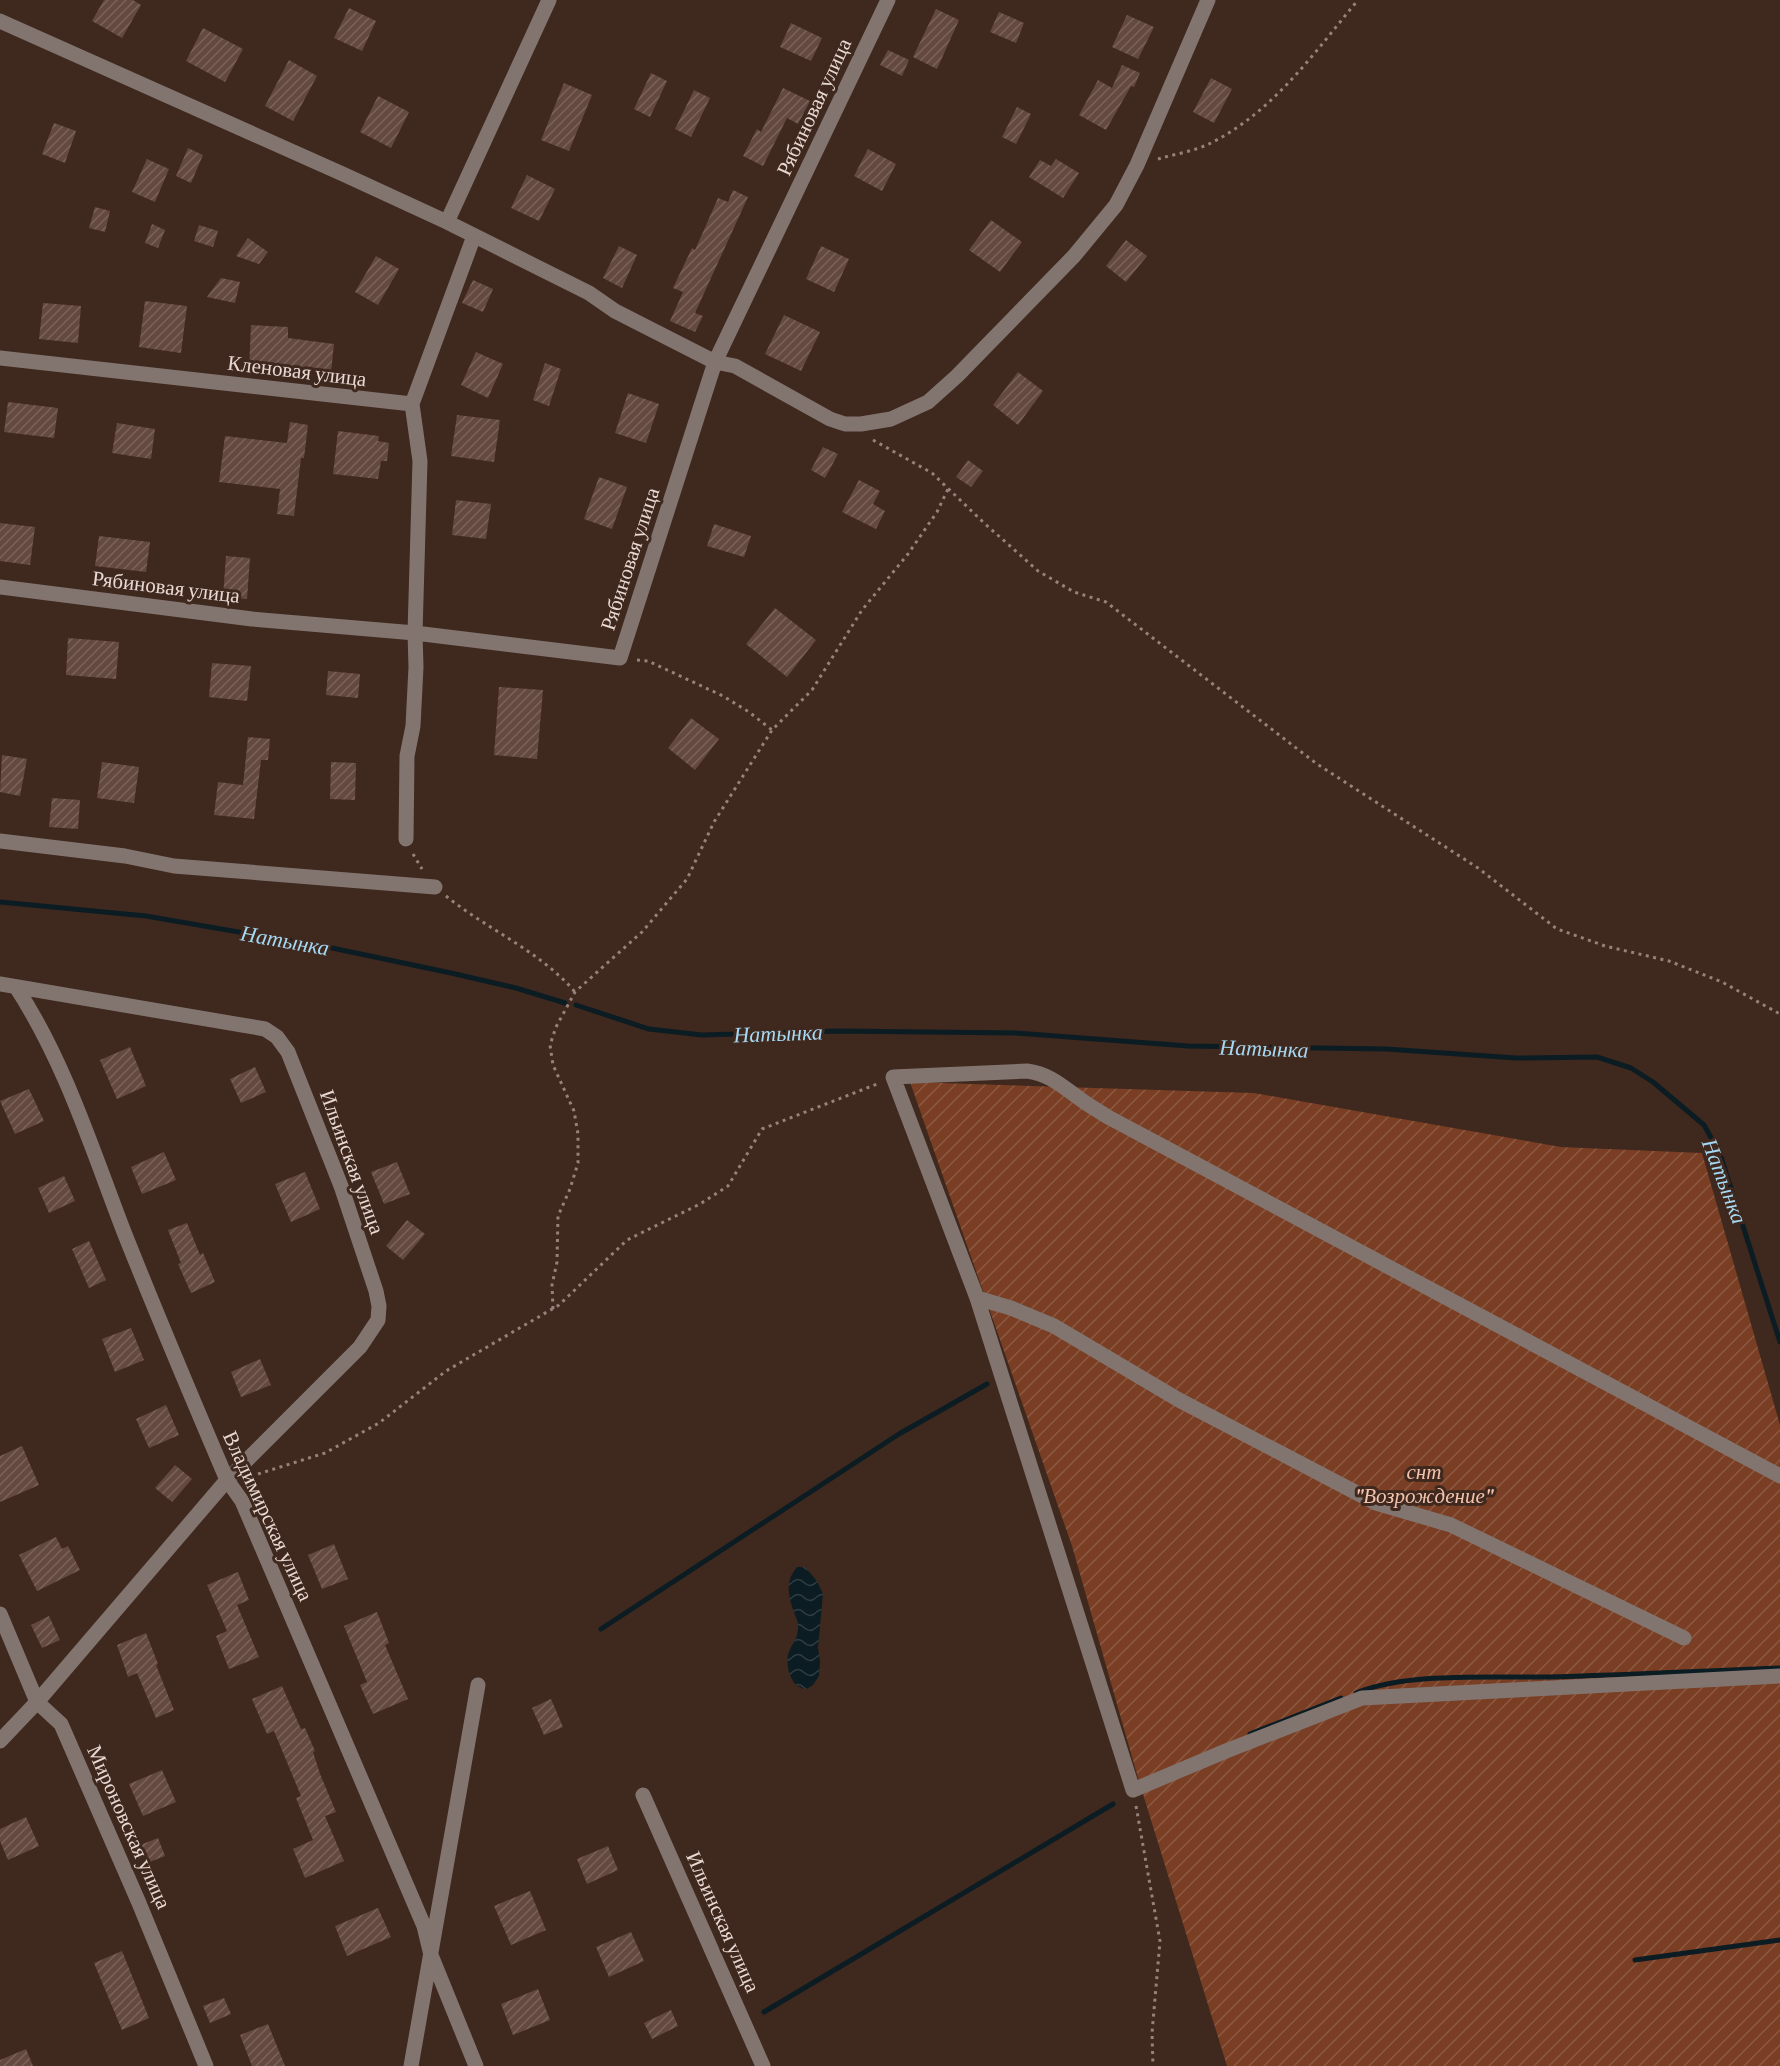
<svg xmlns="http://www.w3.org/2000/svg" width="1780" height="2066" font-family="'Crimson Pro',serif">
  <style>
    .garden { fill: url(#garden-furrows) }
    .water { fill: url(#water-waves) }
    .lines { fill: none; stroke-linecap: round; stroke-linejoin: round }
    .stream { stroke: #0c1c23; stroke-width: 5 }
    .building { fill: url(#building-hatch) }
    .path { stroke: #95827a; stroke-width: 3; stroke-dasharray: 3 4.5; stroke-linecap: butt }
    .minor { stroke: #827570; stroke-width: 15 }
    .labels { text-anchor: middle; stroke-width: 6; stroke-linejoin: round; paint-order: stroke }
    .street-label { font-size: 21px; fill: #e9d9d3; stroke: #3f281e }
    .park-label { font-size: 21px; font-style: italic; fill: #f4c3ae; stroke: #3f281e }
    .water-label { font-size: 22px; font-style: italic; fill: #a5d8f2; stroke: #3f281e }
  </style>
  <defs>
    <pattern id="garden-furrows" width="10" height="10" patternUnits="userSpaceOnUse" patternTransform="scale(1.5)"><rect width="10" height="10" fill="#793e23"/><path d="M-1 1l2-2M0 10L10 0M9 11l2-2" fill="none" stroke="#8c5942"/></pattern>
    <pattern id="water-waves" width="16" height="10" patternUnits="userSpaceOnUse" patternTransform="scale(1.5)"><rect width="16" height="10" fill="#0c1c23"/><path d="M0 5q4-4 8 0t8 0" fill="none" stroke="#2f3c42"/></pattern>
    <pattern id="building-hatch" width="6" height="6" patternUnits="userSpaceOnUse" patternTransform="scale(1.5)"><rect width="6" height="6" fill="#63493f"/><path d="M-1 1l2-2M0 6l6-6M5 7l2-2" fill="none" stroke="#79635a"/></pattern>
  </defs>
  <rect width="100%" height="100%" fill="#3f281e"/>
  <path class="garden" d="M910 1082 1254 1093 1561 1147 1702 1153 1780 1425V2066H1227L1138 1778 1072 1546Z"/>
  <path class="water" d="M797 1567H805L817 1581 823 1594 818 1648 820 1661 819 1676 813 1685 807 1689C798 1688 793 1683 790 1675 781 1646 799 1647 798 1625 798 1621 795 1616 794 1612 788 1595 785 1581 797 1567Z"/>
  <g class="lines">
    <path class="stream" d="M0 902 146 916 332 948 451 973 516 988 565 1003
      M576 1005 649 1029 702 1035 839 1031 1016 1033 1188 1046 1386 1049 1516 1058 1597 1057 1631 1068 1653 1082 1704 1125 1720 1154 1780 1342
      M601 1629 899 1434 987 1384
      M1356 1693C1409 1672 1489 1678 1546 1677 1624 1675 1702 1671 1780 1668
      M1250 1734 1341 1698
      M1635 1960 1780 1940
      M764 2012 1113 1804"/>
  </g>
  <path class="building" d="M104 0H133L141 5 122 38 92 21Z
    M349 8 376 21 362 51 334 38Z
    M936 9 959 20 937 69 913 57Z
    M999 12 1024 23 1016 43 990 32Z
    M1127 15 1154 27 1138 59 1112 47Z
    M791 23 822 38 811 61 780 47Z
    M203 28 243 49 225 82 186 61Z
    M888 50 909 60 902 76 880 65Z
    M289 60 317 76 293 121 265 106Z
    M1122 65 1140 73 1134 87 1131 86 1106 130 1079 115 1098 80 1112 88Z
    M651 73 667 81 650 117 634 109Z
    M1211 78 1232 89 1214 123 1193 112Z
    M564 83 592 95 569 151 541 140Z
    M783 88 810 101 798 124 787 118 763 166 743 156 757 129 761 132Z
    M694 90 710 98 691 137 675 129Z
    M378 96 409 112 391 148 360 132Z
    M1017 107 1031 114 1016 144 1002 137Z
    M54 123 76 131 65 163 42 154Z
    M188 148 203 155 191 183 176 176Z
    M868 149 896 164 882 191 854 176Z
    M147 159 169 169 155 202 132 192Z
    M1056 159 1079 173 1063 198 1029 177 1040 160 1051 166Z
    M527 175 555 189 539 221 511 208Z
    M733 190 748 197 695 313 703 316 695 332 670 321 683 292 673 288 692 248 695 250 718 198 728 202Z
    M95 207 110 211 105 232 89 228Z
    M991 220 1022 242 1000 272 969 250Z
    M152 224 165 230 158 248 145 243Z
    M199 225 218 231 213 247 194 241Z
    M248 238 268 252 259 264 236 256Z
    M1126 240 1147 256 1126 282 1106 266Z
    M619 246 637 255 622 288 603 278Z
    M821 246 849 259 834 292 806 279Z
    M376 256 399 269 378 305 355 292Z
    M221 278 240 282 235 303 207 297Z
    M473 280 493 289 483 312 462 303Z
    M145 301 187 306 181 353 139 347Z
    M43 303 81 306 78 343 39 339Z
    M784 315 820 332 801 371 765 354Z
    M251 325 288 327V338L334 344 331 372 286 367V371L249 369Z
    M476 352 503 364 488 398 461 385Z
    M545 363 561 369 549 406 533 400Z
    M1018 372 1043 391 1018 425 993 405Z
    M628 393 659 404 646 443 615 433Z
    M8 402 58 408 54 438 4 432Z
    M457 415 500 420 494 462 451 456Z
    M290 422 308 425 304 458H301L294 516 277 514 280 489 219 482 225 436 287 443Z
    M117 423 155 429 151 459 112 453Z
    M338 431 379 436 378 441 389 443 387 461H381L378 479 333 474Z
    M823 447 838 454 825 478 811 470Z
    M968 460 983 471 971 487 956 477Z
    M599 477 627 487 612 529 584 519Z
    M859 480 880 491 873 504 885 511 876 529 842 512Z
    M456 500 491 504 486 539 452 535Z
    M0 523 35 527 30 565 0 561Z
    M714 524 751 536 744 557 707 546Z
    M99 536 150 542 146 572 95 566Z
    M226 556 250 558 247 599 223 597Z
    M775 608 816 640 787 677 746 644Z
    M68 638 119 642 116 679 66 675Z
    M212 663 251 666 247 701 209 697Z
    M328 671 360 674 358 698 326 695Z
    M499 687 543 690 537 759 494 755Z
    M691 718 719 739 695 770 668 748Z
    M248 737 270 739 268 760H261L254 819 214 815 218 782 243 785Z
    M2 755 27 759 20 796 0 792Z
    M102 762 139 767 134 803 97 798Z
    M331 762 356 763 355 800 330 799Z
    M52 798 80 800 78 829 49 827Z
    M130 1047 146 1086 117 1099 100 1060Z
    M255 1067 266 1092 241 1103 230 1079Z
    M29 1089 44 1121 15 1134 0 1101Z
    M164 1152 176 1180 142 1194 131 1167Z
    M397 1162 410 1194 384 1204 371 1172Z
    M305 1172 320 1209 291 1222 275 1184Z
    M64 1176 75 1201 49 1213 38 1188Z
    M407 1220 425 1234 403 1260 386 1246Z
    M187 1223 200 1255 203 1253 215 1282 191 1293 178 1264 181 1263 168 1230Z
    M89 1241 106 1280 89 1288 72 1249Z
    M131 1328 144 1360 115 1372 102 1339Z
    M260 1359 271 1385 241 1397 231 1372Z
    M166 1405 179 1435 149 1448 136 1419Z
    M22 1446 39 1485 0 1502V1456Z
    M175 1465 192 1479 172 1502 155 1488Z
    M56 1537 62 1549 68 1546 80 1570 37 1591 19 1555Z
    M334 1544 348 1579 322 1589 308 1555Z
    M238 1572 249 1600 237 1605 259 1657 229 1669 216 1636 227 1631 207 1585Z
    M377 1612 389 1643 385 1645 408 1699 373 1714 360 1685 367 1682 344 1626Z
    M49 1616 60 1640 42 1648 31 1625Z
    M146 1633 158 1664 156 1665 174 1710 156 1718 137 1673 128 1677 117 1645Z
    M282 1686 301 1729 305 1728 315 1751 313 1752 320 1774 336 1812 325 1816 344 1861 305 1878 293 1849 313 1840 296 1798 301 1796 274 1731 267 1734 252 1699Z
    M551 1699 563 1727 544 1735 532 1708Z
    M162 1770 176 1802 143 1816 129 1784Z
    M26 1817 39 1846 8 1860 0 1841V1829Z
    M158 1838 165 1856 147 1863 140 1845Z
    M608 1846 618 1870 587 1884 577 1859Z
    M530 1891 546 1930 511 1945 494 1906Z
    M378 1908 391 1937 347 1956 335 1926Z
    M631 1932 644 1961 609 1977 596 1947Z
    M122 1951 149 2018 122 2030 94 1963Z
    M538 1989 550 2020 513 2035 501 2004Z
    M224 1998 231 2014 210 2023 203 2006Z
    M671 2010 678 2026 652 2039 644 2023Z
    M268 2024 285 2066H252L240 2035Z
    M26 2049 33 2066H0V2060Z"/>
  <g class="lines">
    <path class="path" d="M1158 159C1175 154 1195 151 1211 143 1274 111 1314 53 1358 0
      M873 440 932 473 983 522 1038 571 1074 592 1106 602 1317 764 1478 868 1557 929 1605 946 1669 961 1722 982 1780 1014
      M637 660 648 661 723 696 749 712 772 730
      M413 854 422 869
      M446 896C488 930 540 951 575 992
      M553 1309 552 1285 557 1262 558 1216 570 1189 578 1163V1134L574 1111 553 1065 550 1045 556 1027 575 992 642 932 687 879 714 822 772 730 812 690 862 610 908 554 937 512 948 489
      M258 1474 325 1453 379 1423 446 1371 559 1305 627 1240 700 1204 728 1186 762 1129 877 1084
      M1136 1806 1160 1941 1152 2033 1153 2066"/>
    <path class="minor" d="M0 21 345 175 447 222 589 293 615 311 715 362 735 366 830 419 845 424H861L891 419 928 402 957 376 1074 256 1116 205 1137 165 1208 0
      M447 222 549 0
      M0 358 412 404 474 236
      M0 587 252 619 415 633 620 658 715 362 888 0
      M406 839 407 756 413 726 416 667 415 633 420 461 412 404
      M0 841 125 856 174 866 435 887
      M0 984 265 1029 277 1037 288 1052 341 1186 376 1291 379 1306 378 1320 360 1347 227 1480 37 1702 0 1741
      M16 987C65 1062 92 1149 124 1232 157 1315 192 1398 227 1480L242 1501 424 1926 431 1955 476 2066
      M977 1298 1011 1308 1054 1326 1179 1400 1376 1503 1451 1525 1684 1638
      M1780 1476 1108 1117C1099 1111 1091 1107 1083 1101 1064 1088 1051 1074 1027 1071L893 1077 977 1298 1133 1790 1226 1751 1362 1698 1780 1676
      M0 1614 37 1702 61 1724 139 1903 206 2066
      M643 1795 763 2066
      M411 2066 478 1685"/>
  </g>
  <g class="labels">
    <g class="street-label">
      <text transform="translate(814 107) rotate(-65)" y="7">Рябиновая улица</text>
      <text transform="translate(297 371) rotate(7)" y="7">Кленовая улица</text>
      <text transform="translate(630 559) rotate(-72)" y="7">Рябиновая улица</text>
      <text transform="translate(166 587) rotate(7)" y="7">Рябиновая улица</text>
      <text transform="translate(352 1162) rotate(70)" y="7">Ильинская улица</text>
      <text transform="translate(268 1516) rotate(65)" y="7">Владимирская улица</text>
      <text transform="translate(129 1827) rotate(66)" y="7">Мироновская улица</text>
      <text transform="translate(723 1922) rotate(66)" y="7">Ильинская улица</text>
    </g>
    <g class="park-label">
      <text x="1424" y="1479">снт<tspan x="1424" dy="24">"Возрождение"</tspan></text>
    </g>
    <g class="water-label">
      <text transform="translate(285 940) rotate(10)" y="8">Натынка</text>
      <text transform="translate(778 1033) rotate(-2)" y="8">Натынка</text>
      <text transform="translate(1264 1048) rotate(2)" y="8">Натынка</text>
      <text transform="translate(1725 1181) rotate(69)" y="8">Натынка</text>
    </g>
  </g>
</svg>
